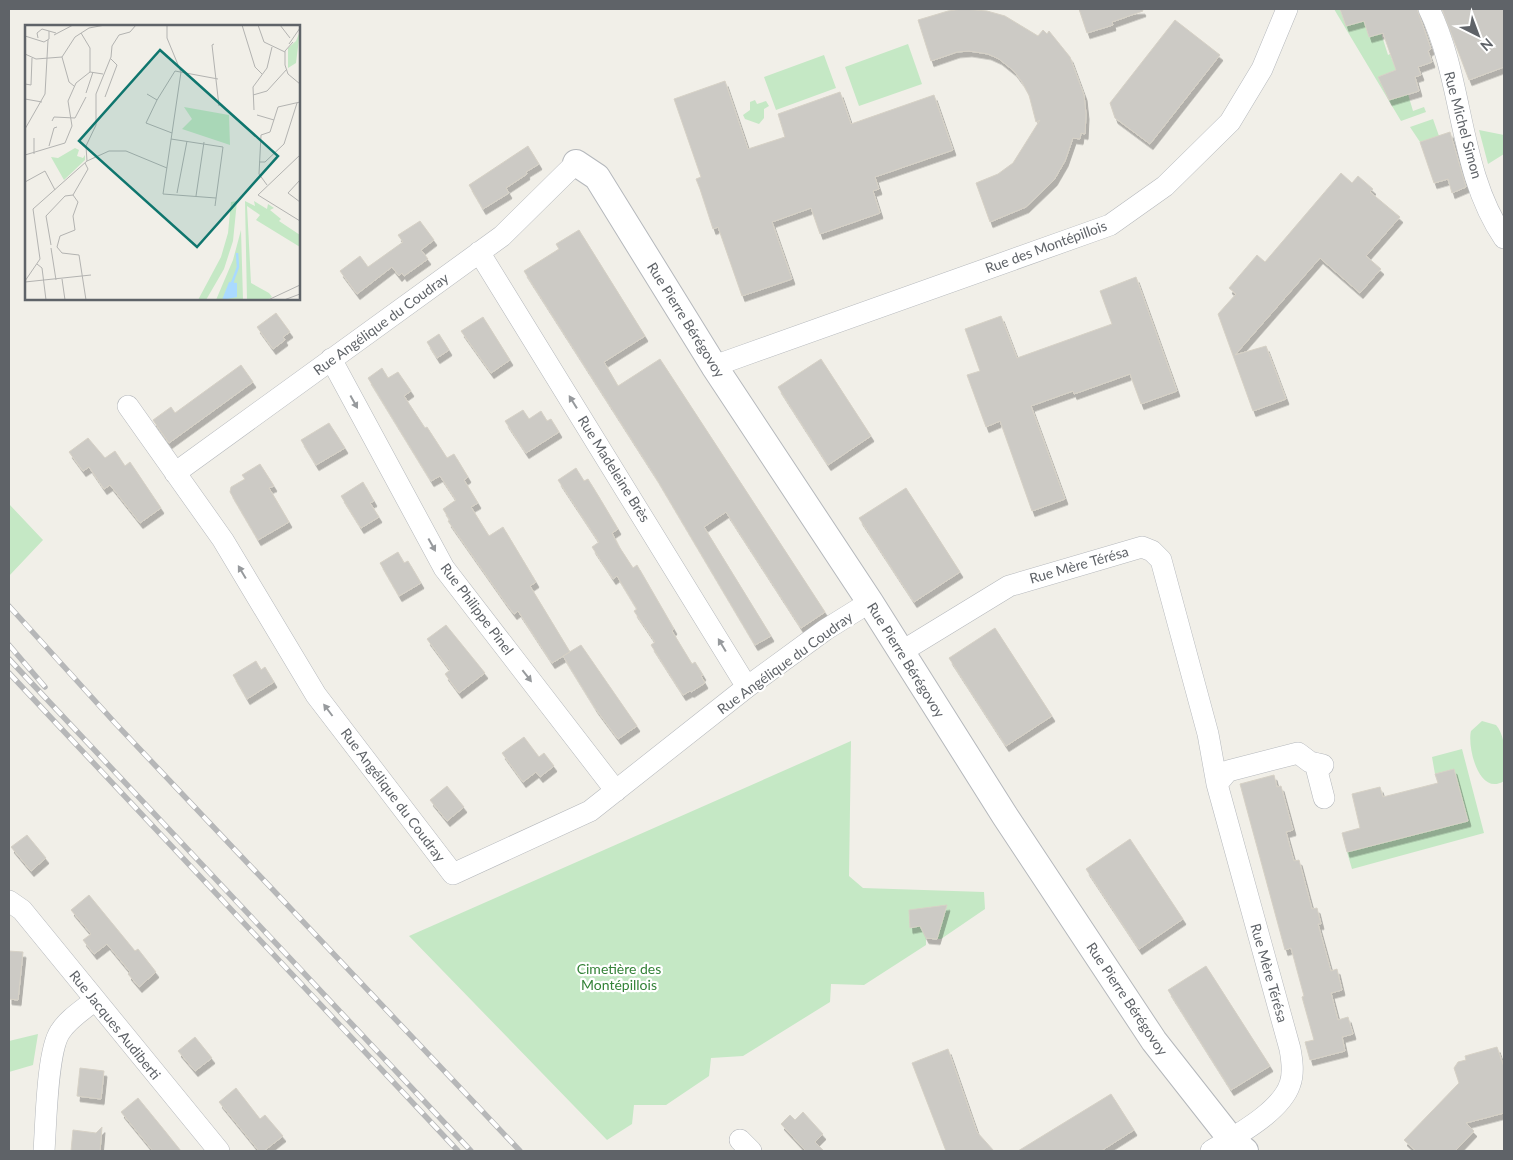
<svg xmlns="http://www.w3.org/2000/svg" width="1513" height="1160" font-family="Lato,sans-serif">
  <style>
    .green { fill: #c5e8c5 }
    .building { fill: #cccac5; stroke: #d6d1c6; filter: url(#shadow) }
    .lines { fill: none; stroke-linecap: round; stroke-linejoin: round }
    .minor-casing { stroke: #b5b8bc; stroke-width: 22 }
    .tertiary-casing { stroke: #b5b8bc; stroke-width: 28 }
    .minor { stroke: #fff; stroke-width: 21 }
    .tertiary { stroke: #fff; stroke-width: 26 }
    .rail-casing { stroke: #b6b7b8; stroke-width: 5.5 }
    .rail { stroke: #fff; stroke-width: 4; stroke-dasharray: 11; stroke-linecap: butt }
    .oneway { fill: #979a9d }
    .labels { text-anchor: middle; stroke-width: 4.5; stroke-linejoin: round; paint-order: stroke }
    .street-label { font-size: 14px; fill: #5f6368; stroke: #fff }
    .park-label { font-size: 14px; fill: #348238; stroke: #fff }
    .inset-river { fill: none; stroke: #aadaff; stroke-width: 2.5 }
    .inset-road { fill: none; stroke: #b3b3b1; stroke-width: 1 }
    .view { fill: #0f766e; fill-opacity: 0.15; stroke: #0f766e; stroke-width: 2.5 }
    .inset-edge { fill: none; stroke: #5f6368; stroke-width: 2.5 }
  </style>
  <defs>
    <filter id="shadow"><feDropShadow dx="3" dy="5.5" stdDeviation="0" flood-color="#0004"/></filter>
  </defs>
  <rect width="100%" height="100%" fill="#f1efe8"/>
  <path class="green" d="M1334 9H1340L1346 26 1364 21 1369 37 1381 33 1388 55 1390 54 1396 70 1378 77 1389 100 1408 94 1413 111 1424 107 1426 112 1401 121Z
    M908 44 922 84 859 106 845 67Z
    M824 55 836 88 776 110 764 77Z
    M755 100 757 104 766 101 769 106 764 109V118L759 124 745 119 743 115 750 110V102Z
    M1433 119 1439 136 1420 142 1410 127Z
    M1479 130 1504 135V154L1488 164Z
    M9 504 43 540 9 576Z
    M1482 721 1496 725C1508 739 1504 764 1504 781 1479 797 1467 747 1471 731Z
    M851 741 849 876 863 888 984 892 985 909 941 939 926 938V945L864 985 831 984 830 1002 743 1056 711 1058 709 1076 666 1105H634L632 1124 607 1140 409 936Z
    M1462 749 1484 833 1352 869 1347 852 1467 821 1454 770 1435 774 1432 757Z
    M38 1034 33 1065 9 1072V1041Z"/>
  <path class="building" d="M963 9 987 11 1005 16 1038 36 1043 30 1047 34 1049 31 1070 57 1084 95 1086 114 1085 134 1081 133 1080 139 1073 138 1065 161 1054 180 1026 207 990 222 976 183 998 174 1013 163 1040 120 1036 122 1029 95 1022 82 1014 71 999 59 988 54 969 51 957 52 931 61 918 20 948 11Z
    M1079 9H1142L1143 11 1112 22 1113 25 1087 33Z
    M1340 9H1417L1431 49 1428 51 1432 62 1418 67 1421 75 1415 77 1419 91 1389 100 1378 77 1396 70 1383 33 1369 37 1364 21 1346 26Z
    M1442 9H1504V67L1469 80Z
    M1175 20 1220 55 1150 144 1115 118 1110 103Z
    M725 81 748 149 785 137 778 114 840 92 851 124 934 95 953 150 875 177 879 189 873 191 880 213 820 234 811 208 772 222 792 279 742 296 718 227 713 229 700 189 696 179 701 177 674 99Z
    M1450 132 1466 187 1452 193 1448 179 1434 183 1420 142Z
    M528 146 539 164 526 172 527 174 506 188 509 193 483 209 469 185Z
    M1341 173 1352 183 1358 176 1373 189 1370 192 1400 217 1366 256 1381 269 1360 293 1320 258 1235 355 1266 346 1286 399 1253 411 1218 314 1236 294 1229 288 1257 255 1265 262Z
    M420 221 434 240 421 250 428 259 404 276 402 273 399 276 392 267 357 294 340 271 360 256 368 267 403 242 398 235Z
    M579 230 645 336 604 362 618 386 660 359 825 612 801 628 726 512 704 527 771 636 755 645 655 476 524 271 559 249 556 244Z
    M1136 277 1177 391 1141 404 1130 374 1074 394 1073 391 1031 406 1065 499 1032 511 1000 421 986 427 967 375 980 371 965 329 1001 316 1017 358 1112 324 1100 291Z
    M276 313 290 332 283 337 285 340 273 349 257 327Z
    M483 317 510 360 491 373 461 331Z
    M439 334 449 350 437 358 427 342Z
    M821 359 871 436 828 465 778 387Z
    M241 365 253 382 169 443 153 420 171 407 175 413Z
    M382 368 388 378 398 372 411 391 404 396 425 428 427 427 447 458 454 454 468 477 464 480 478 503 471 507 489 536 503 527 536 582 530 586 570 652 552 663 518 611 514 614 505 602 448 521 450 520 443 509 456 500 440 476 431 481 368 378Z
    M523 410 529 419 541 411 547 421 551 419 559 432 526 453 505 421Z
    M329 423 345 448 316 465 301 440Z
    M88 438 105 458 115 451 125 466 130 462 161 508 140 523 110 485 104 489 89 467 83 471 69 452Z
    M260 464 274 486 269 488 289 522 258 540 230 492 231 487 245 479 242 475Z
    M576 468 584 481 588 479 599 497 618 529 612 533 618 545 633 568 637 565 674 629 672 631 692 664 695 662 703 675 701 676 705 683 691 692 690 691 683 695 651 645 655 642 634 611 637 609 617 576 613 579 592 547 599 542 558 480Z
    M363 482 374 501 370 503 379 517 361 528 341 496Z
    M906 488 960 572 914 602 859 518Z
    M398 552 404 563 408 561 421 583 399 596 380 563Z
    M446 625 485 673 459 693 445 674 450 670 427 639Z
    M995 628 1052 716 1006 746 949 658Z
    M581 645 637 726 618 739 595 708 563 656Z
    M256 661 261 670 265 667 274 682 247 699 233 675Z
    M524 737 539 757 544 753 554 766 540 777 536 772 523 782 502 753Z
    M1454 769 1468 821 1347 852 1342 833 1360 828 1352 794 1380 787 1383 797 1438 783 1435 774Z
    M1274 775 1277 787 1281 786 1293 830 1286 832 1294 861 1299 860 1312 909 1317 908 1321 924H1318L1331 971 1337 969 1342 990 1331 993 1338 1020 1348 1017 1353 1034 1342 1037 1345 1051 1310 1060 1305 1042 1314 1040 1302 997 1304 996 1291 948 1285 950 1240 784Z
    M447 786 464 807 447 821 430 800Z
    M27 835 46 858 31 871 11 847Z
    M1130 839 1183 919 1139 949 1086 869Z
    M89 895 135 951 138 949 156 972 139 987 128 974 130 972 107 944 94 954 83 940 91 934 71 910Z
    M947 905 937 939 926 938 920 926 910 928 909 910Z
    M9 951 23 952 18 1000 9 999Z
    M1206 966 1270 1066 1231 1090 1168 990Z
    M195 1037 212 1058 195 1071 178 1051Z
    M1497 1047 1504 1067V1113L1466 1123 1474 1131 1455 1151H1416L1404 1140 1459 1083 1454 1068 1458 1062 1466 1060 1465 1056Z
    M948 1049 977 1132 994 1151H946L912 1063Z
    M80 1068 104 1071 101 1099 77 1096Z
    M236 1088 260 1119 265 1115 283 1136 264 1151H259L219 1102Z
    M1111 1094 1134 1130 1101 1151H1018Z
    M138 1098 165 1131 181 1151H153L121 1112Z
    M803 1112 823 1134 815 1142 824 1151H806L781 1124 790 1115 795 1120Z
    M102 1127 100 1151H71L73 1130 96 1133Z"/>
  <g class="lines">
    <g class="minor-casing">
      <path id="minor" d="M1429 9C1464 81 1458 171 1504 238
        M479 252 747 687
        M331 359 444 568 616 791
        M714 366 1110 225 1165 186 1230 122 1262 69 1287 9
        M128 406 223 540 316 695 453 874 590 811 747 687 825 630 870 602
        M175 473 502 236 576 163
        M901 652 1009 586 1142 547 1152 551 1161 560 1208 734 1217 784
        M1315 763 1324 798
        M9 901 22 910 219 1151
        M740 1140 751 1151
        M44 1151C46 1125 47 1051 60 1032 68 1019 83 1010 95 1000
        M1211 1151C1235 1136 1281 1112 1290 1084 1294 1073 1292 1060 1290 1049L1217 784 1228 771 1298 753 1310 762 1323 765"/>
    </g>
    <g class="tertiary-casing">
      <path id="tertiary" d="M576 163 597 177 714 366 870 602 1005 816 1154 1041 1231 1139 1245 1151"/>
    </g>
    <use href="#minor" class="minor"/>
    <use href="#tertiary" class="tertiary"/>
    <g class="rail-casing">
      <path id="rail" d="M9 606 116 724 520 1151
        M9 645 45 687
        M9 659 471 1151
        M9 673 458 1151"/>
    </g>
    <use href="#rail" class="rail"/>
  </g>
  <defs><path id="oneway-solid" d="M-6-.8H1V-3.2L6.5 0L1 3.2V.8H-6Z" transform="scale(1.25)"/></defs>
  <g class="oneway">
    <use href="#oneway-solid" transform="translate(354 402) rotate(61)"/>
    <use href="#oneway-solid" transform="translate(573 402) rotate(-122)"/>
    <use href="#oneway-solid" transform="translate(432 545) rotate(61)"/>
    <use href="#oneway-solid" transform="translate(242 572) rotate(-121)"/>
    <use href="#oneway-solid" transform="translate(722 645) rotate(-121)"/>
    <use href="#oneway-solid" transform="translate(527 676) rotate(52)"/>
    <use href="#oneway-solid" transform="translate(328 710) rotate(-127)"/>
  </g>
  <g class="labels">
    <g class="street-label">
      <text transform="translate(1463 125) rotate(75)" y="5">Rue Michel Simon</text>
      <text transform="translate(1046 247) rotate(-20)" y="5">Rue des Montépillois</text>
      <text transform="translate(686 320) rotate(58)" y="5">Rue Pierre Bérégovoy</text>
      <text transform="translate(381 324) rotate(-36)" y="5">Rue Angélique du Coudray</text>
      <text transform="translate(614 469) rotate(58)" y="5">Rue Madeleine Brès</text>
      <text transform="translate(1079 565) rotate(-16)" y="5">Rue Mère Térésa</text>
      <text transform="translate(477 609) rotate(53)" y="5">Rue Philippe Pinel</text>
      <text transform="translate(906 660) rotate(58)" y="5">Rue Pierre Bérégovoy</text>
      <text transform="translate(785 663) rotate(-36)" y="5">Rue Angélique du Coudray</text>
      <text transform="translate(393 795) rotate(53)" y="5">Rue Angélique du Coudray</text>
      <text transform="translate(1269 973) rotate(74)" y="5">Rue Mère Térésa</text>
      <text transform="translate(1127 999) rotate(56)" y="5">Rue Pierre Bérégovoy</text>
      <text transform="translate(115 1025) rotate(51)" y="5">Rue Jacques Audiberti</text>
    </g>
    <g class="park-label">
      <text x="619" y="974">Cimetière des<tspan x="619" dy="16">Montépillois</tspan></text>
    </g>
  </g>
  <g transform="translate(25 25)">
    <rect width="275" height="275" fill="#f1efe8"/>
    <path d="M275 6 271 38 263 43V23L271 16ZM159 82 204 90 205 120 157 104 167 94ZM50 123 54 125 52 131 58 133 60 130V135L39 155 26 132 33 133ZM212 176 208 216 199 244 181 275H173L196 232 203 208 206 177ZM220 176 230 181 229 176 242 184 243 179 249 183 245 185 256 194 254 196 275 210V222L231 195 235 190 222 181 226 258 244 268 247 272 242 275H222ZM216 205 218 275H191L208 235Z" fill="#c5e8c5"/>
    <path d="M204 257 212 258V272L197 275Z" fill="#aadaff"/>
    <path class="inset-river" d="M207 258 213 242 212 228"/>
    <path class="inset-road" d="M142 0V13L156 47 138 169 191 173M217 0 230 42 237 49M233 0 239 17 260 27M255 0 265 13M56 8 65 23V47M29 10 48 0M0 11 19 17 24 14V6M13 13 12 8 17 4 31 8M268 17 260 26V40L263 49 275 59M189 19 187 20 194 81M264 19 275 3M0 29 11 34 37 32 50 12 64 3 80 0M37 32 44 57 49 61M0 59 6 60 7 33M61 68 68 47M122 69 132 75 150 46 193 54M228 70 242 66 262 44M80 72 92 40 86 34M0 74 17 77M132 75 121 98 147 108M229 85 228 62 242 43 247 22M232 90 249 95M27 96 29 92 50 93 61 72M0 104 20 69 23 15M9 113V129M146 114 198 122 190 181M24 121 29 103 32 102M0 130 40 118 47 101 43 76 51 58 65 47 78 49M275 130 233 170 275 196M62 136 61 121 71 100V69L86 32 87 21 94 10 105 7 111 0M234 137H240L259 119 272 78M275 155 263 168 275 177M0 157 20 146 30 165M242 160 234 149 236 110 245 107 253 82 275 77M152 168 162 116M48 170 63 144 60 138M171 171 179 117M8 184 62 136 84 126H101L142 143M26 220 21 191 40 171 48 170 53 177 48 191 50 205 35 211 32 222 37 228 54 230 61 275M26 223 31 255M12 239 17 243 21 275M37 254 40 275M0 256 15 234 8 184M0 257 66 250M243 275 275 260M259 275 275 269"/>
    <path class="view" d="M135 25 253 131 172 222 54 116Z"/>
    <rect width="275" height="275" class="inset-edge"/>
  </g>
  <rect width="1513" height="1160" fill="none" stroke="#5f6368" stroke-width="20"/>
  <g transform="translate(1478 35) rotate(138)" stroke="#ffffff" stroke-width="4" paint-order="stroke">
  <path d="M0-4L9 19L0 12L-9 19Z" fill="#5f6368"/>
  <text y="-8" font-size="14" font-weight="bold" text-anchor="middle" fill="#5f6368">N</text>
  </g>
</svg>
